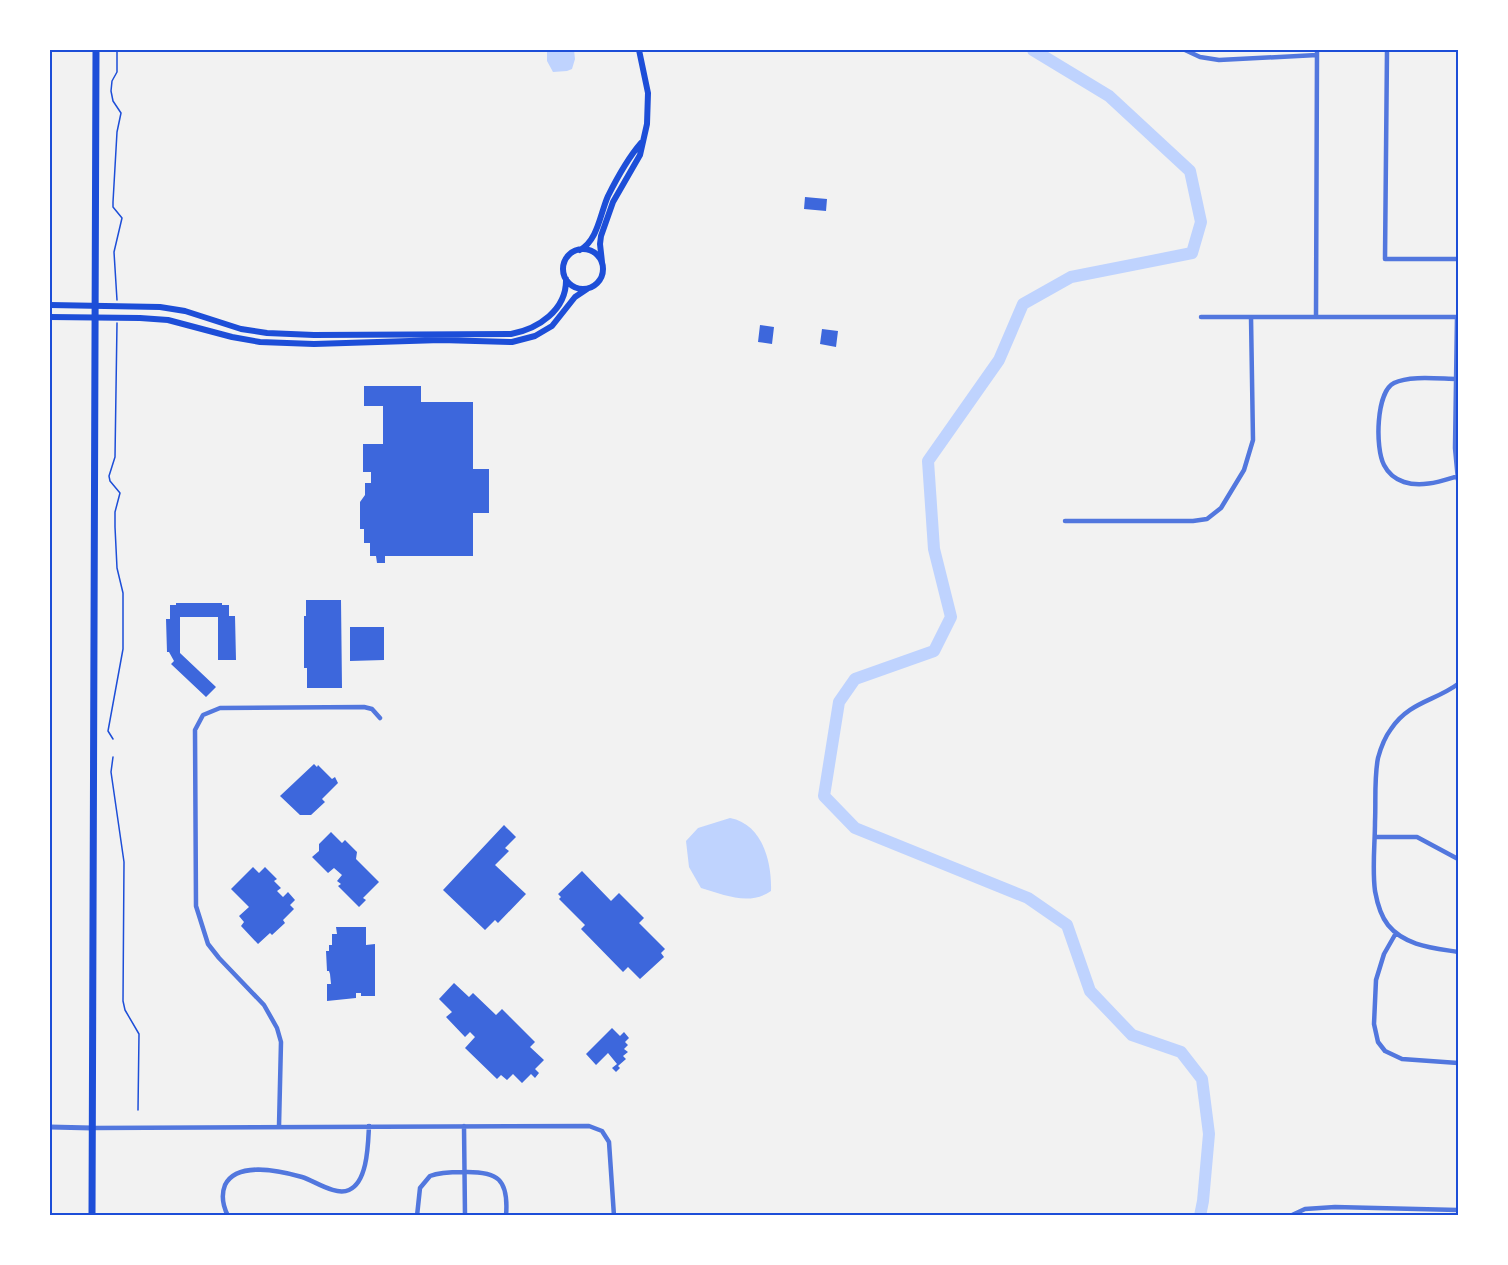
<svg xmlns="http://www.w3.org/2000/svg" width="1508" height="1265" font-family="'Golos Text',sans-serif">
  <style>
    .water { fill: #bfd3fe }
    .lines { fill: none; stroke-linecap: round; stroke-linejoin: round }
    .river { stroke: #bfd3fe; stroke-width: 12 }
    .building { fill: #3d67dc }
    .path { stroke: #1d4ed8; stroke-width: 1.5 }
    .minor { stroke: #5277de; stroke-width: 4.5 }
    .tertiary { stroke: #5277de; stroke-width: 5 }
    .secondary { stroke: #1d4ed8; stroke-width: 6 }
    .primary { stroke: #1d4ed8; stroke-width: 7 }
    .neatline { fill: none; stroke: #1d4ed8; stroke-width: 2 }
  </style>
  <rect width="100%" height="100%" fill="#f2f2f2"/>
  <path class="water" d="M547 50H574L575 59 572 69 567 71 553 72 547 61Z
    M730 818C762 824 772 861 771 891 749 906 725 895 701 888L689 867 686 841 698 828Z"/>
  <g class="lines">
    <path class="river" d="M1033 50 1109 96 1190 171 1201 222 1192 253 1071 277 1023 304 999 360 928 461 934 549 951 617 934 651 855 679 839 702 824 796 855 828 1028 898 1067 925 1090 991 1132 1035 1181 1052 1202 1079 1209 1134 1203 1201 1200 1216"/>
  </g>
  <path class="building" d="M805 197 827 199 826 211 804 209Z
    M760 325 774 327 772 344 758 342Z
    M822 329 838 331 836 347 820 344Z
    M364 386H421V402H473V469H489V513H473V556H385V563H377L376 556H370V543H364V529H360V502L365 495V483H371V472H363V444H383V406H364Z
    M306 600H341L342 688H307V668H304V616H306Z
    M176 603H222V605H229V616H235L236 660H218V617H180V653L216 687 206 697 171 664 174 661 169 652H167L166 619H170V605H176Z
    M350 627H384V660L350 661Z
    M314 764 317 767 318 765 332 779 335 777 338 783 322 799 325 802 311 815H300L280 796Z
    M504 825 516 837 505 848 509 851 495 865 526 894 498 923 495 920 485 930 443 890Z
    M331 832 342 843 345 840 357 852 356 859 379 882 363 898 366 900 359 907 338 886 341 884 337 881 342 875 334 868 328 873 312 857 319 851V844Z
    M253 867 259 873 265 867 277 879 274 881 281 888 277 891 283 897 288 892 295 900 290 905 294 909 283 920 285 923 272 935 270 933 258 944 241 926 244 922 239 916 249 907 231 889Z
    M582 871 611 901 619 893 644 918 639 923 665 949 661 953 664 957 640 979 628 967 623 972 581 929 585 925 559 899 561 897 558 894Z
    M336 927H366V945L375 944V996H361V993H356V998L327 1001V984H331L330 974 329 971H327L326 951H329V945H332V934H337Z
    M454 983 469 997 473 993 496 1015 502 1009 535 1042 530 1047 544 1060 535 1069 539 1073 535 1078 531 1074 522 1083 513 1074 507 1080 501 1075 497 1079 465 1048 475 1037 470 1032 465 1037 446 1017 452 1012 439 999Z
    M612 1028 620 1036 624 1032 629 1038 625 1042 628 1045 624 1049 628 1052 623 1056 626 1059 618 1066 620 1068 616 1072 612 1068 617 1064 608 1053 596 1065 586 1054Z"/>
  <g class="lines">
    <path class="path" d="M117 50V72L112 81 111 91 113 101 121 113 117 132 113 202V207L122 218 114 252 117 300
      M113 739 108 731 123 649V593L117 568 115 527V512L120 493 110 481 109 476 115 457 117 323
      M113 757 111 772 124 862 123 1001 125 1010 139 1034 138 1110"/>
    <path class="minor" d="M1185 50 1200 57 1219 60 1317 55
      M1387 50 1385 259H1458
      M1316 316 1317 50
      M1201 317H1458
      M1457 317 1455 448 1458 480
      M1458 379C1441 379 1410 375 1394 383 1376 392 1375 448 1384 465 1388 473 1395 479 1404 482 1422 488 1441 481 1458 476
      M1065 521H1193L1207 519 1221 508 1244 470 1253 440 1251 317
      M1458 684C1435 701 1409 702 1391 729 1385 737 1381 747 1378 758 1374 778 1376 801 1375 822 1375 844 1372 868 1375 891 1377 902 1380 915 1388 925 1405 946 1434 948 1458 952
      M1375 837H1417L1458 859
      M1396 933 1384 954 1376 980 1374 1024 1378 1042 1385 1051 1402 1059 1458 1063
      M279 1126 281 1042 277 1028 264 1005 219 958 208 944 196 906 195 730 203 715 220 708 364 707 372 709 380 718
      M464 1126 465 1216
      M92 1128 589 1126 602 1131 609 1142 614 1216
      M228 1216C223 1206 221 1195 225 1185 237 1161 281 1171 302 1177 315 1181 335 1196 349 1190 368 1182 368 1143 369 1126
      M417 1216 420 1188 430 1176C440 1172 452 1172 463 1172 498 1171 509 1179 506 1216
      M1290 1216 1305 1209 1335 1207 1458 1210"/>
    <path class="tertiary" d="M50 1127 92 1128"/>
    <path class="secondary" d="M563 269a20 20 0 1 1 40 0a20 20 0 1 1-40 0Z
      M580 250C598 240 600 214 608 196 617 178 628 158 641 143
      M602 262 600 244 601 236 613 202 640 155 647 124 648 93 639 50
      M50 305 160 307 185 311 241 329 267 333 314 335 511 334C538 329 567 310 566 279
      M50 317 140 318 168 320 232 337 260 342 314 344 441 340 512 342 535 336 552 326 575 297 587 289"/>
    <path class="primary" d="M92 1216 96 50"/>
  </g>
  <rect width="1508" height="1265" fill="none" stroke="#ffffff" stroke-width="102"/>
  <rect x="51" y="51" width="1406" height="1163" class="neatline"/>
</svg>
